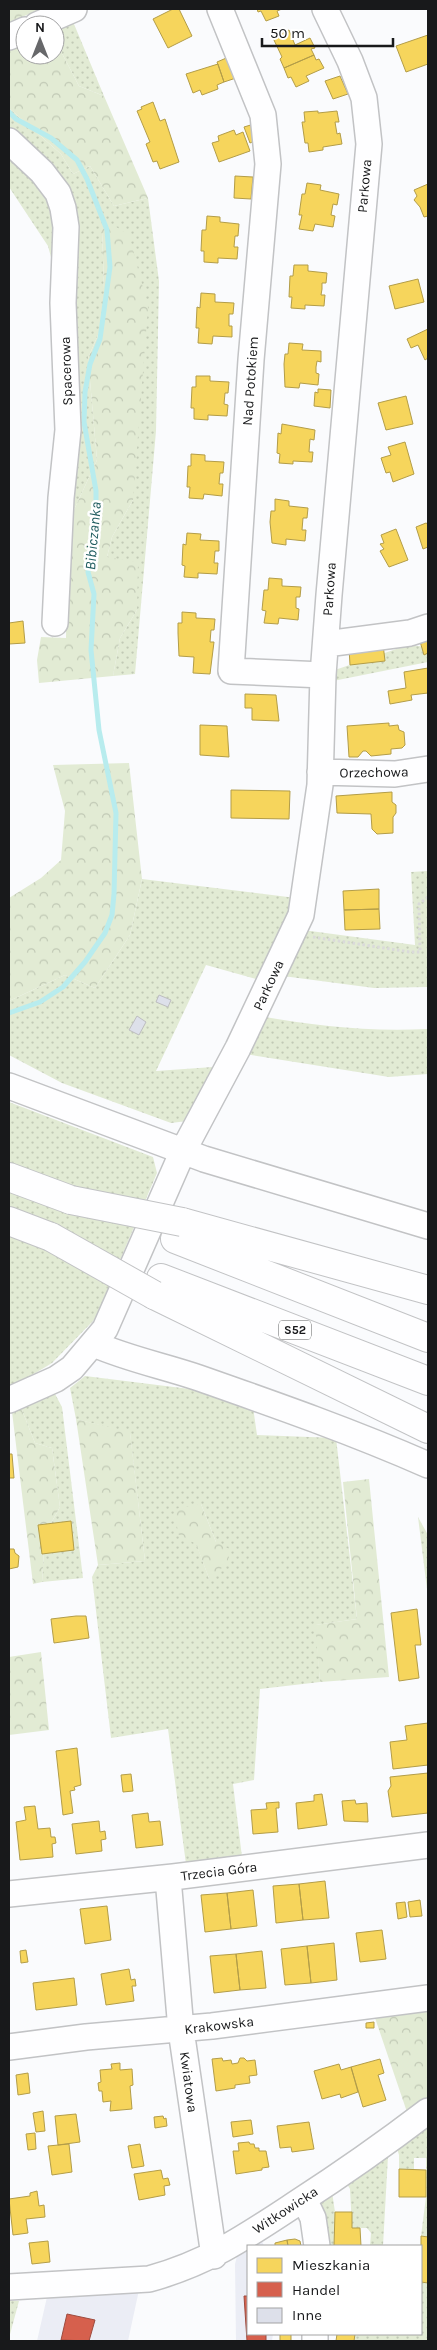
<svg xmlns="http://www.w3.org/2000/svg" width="437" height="2350" font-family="Karla,sans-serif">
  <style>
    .built { fill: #ebedf5 }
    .grass { fill: url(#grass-dots); fill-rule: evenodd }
    .forest { fill: url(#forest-crowns) }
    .homes { fill: #f6d55c; stroke: #b39d48 }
    .shops { fill: #d6604d; stroke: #9d4b3e }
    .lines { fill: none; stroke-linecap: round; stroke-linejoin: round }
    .stream { stroke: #b8ecee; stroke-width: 5 }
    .building { fill: #dde0ea; stroke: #bdbdbf }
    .minor-casing { stroke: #c2c3c5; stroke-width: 28 }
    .highway-casing { stroke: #c2c3c5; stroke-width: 30 }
    .path { stroke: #dadada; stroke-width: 3; stroke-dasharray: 2.5 2.5; stroke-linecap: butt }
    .minor { stroke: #fefeff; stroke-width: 25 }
    .highway { stroke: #fefeff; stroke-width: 28 }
    .highway-bridge-casing { stroke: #c2c3c5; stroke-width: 30; stroke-linecap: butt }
    .highway-bridge { stroke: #fefeff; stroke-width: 28 }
    .labels { text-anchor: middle; stroke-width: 5; stroke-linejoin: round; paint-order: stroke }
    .shield { fill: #fff; stroke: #5d5e5f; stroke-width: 1 }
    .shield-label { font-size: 12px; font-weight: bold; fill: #18191b }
    .street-label { font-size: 14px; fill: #18191b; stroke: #fff }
    .water-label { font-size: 15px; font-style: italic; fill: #225e61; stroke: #fff }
  </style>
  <defs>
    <pattern id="grass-dots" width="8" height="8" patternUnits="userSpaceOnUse" patternTransform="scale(1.25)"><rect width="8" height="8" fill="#e2ebd4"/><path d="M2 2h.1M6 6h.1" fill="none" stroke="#c1c9b5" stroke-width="1.8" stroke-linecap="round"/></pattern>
    <pattern id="forest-crowns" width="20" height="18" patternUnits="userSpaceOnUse" patternTransform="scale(1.25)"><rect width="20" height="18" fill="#e2ebd4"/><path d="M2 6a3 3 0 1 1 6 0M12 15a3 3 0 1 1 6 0" fill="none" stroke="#c1c9b5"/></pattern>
  </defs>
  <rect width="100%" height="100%" fill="#fafbfd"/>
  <path class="built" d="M261 2238 264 2246H248V2334H273L272 2341H236L235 2264 238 2252Z
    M139 2290 128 2341H37L47 2297Z"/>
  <path class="grass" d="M69 17 74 24 104 96 79 86 55 40V25Z
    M9 108 61 154 73 174 90 166 114 206 148 198 159 281 156 431 135 674 113 676 120 638 137 610 107 557 112 537 133 500 102 228 105 319 88 358 97 460 67 525 61 180 9 128Z
    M9 151 54 197 55 272 48 246 9 187Z
    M408 645 428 647V662L328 682 332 671Z
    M428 871V987L374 988 283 976 303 930 415 945 411 872Z
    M142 879 296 898 292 916 260 980 226 1064 195 1120 171 1123 62 1083 9 1055V1001L65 975 95 988 130 935ZM206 965 260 980 213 1067 156 1071Z
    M259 1016C319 1026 367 1032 428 1029V1074L389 1077 239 1053Z
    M9 1102 153 1157 157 1173 95 1319 52 1363 9 1389Z
    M85 1376 214 1392 253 1407 257 1435 336 1438 357 1619 316 1625 320 1682 260 1689 254 1780 233 1784 242 1857 186 1864 168 1729 111 1738 92 1577 98 1565 145 1561 130 1433 76 1419 70 1388ZM201 1504 216 1542 210 1581 196 1543Z
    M37 1393 55 1394 62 1407 83 1578 42 1582 45 1534 60 1507 52 1448 35 1443 20 1405Z
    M418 1517 428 1535V1597Z
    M428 2121V2237L421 2236 426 2197V2158H414V2169H399V2155L396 2145Z
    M388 2156 383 2246H370L371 2233 367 2228H352L350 2189 346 2182Z
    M332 2192 335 2212 334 2246H324L314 2205Z
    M421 2282 428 2283V2341H354L355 2334H421Z
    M9 2301H19L9 2338Z"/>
  <path class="forest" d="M9 9H42L9 22Z
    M25 36V55H55V40L79 86 104 96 148 198 114 206 90 166 73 174 61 154 9 108V43Z
    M113 225 129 235 148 307 133 500 112 537 107 557 138 562 137 610 120 638 113 676 39 683 37 660 41 637 66 638 67 525 97 460 88 358 105 319 102 228Z
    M129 763 142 879 130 935 95 988 65 975 9 1001V898L41 878 61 860 65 811 53 765Z
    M20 1405 35 1443 52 1448 60 1507 45 1534 42 1582 33 1584 12 1412Z
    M76 1419 130 1432 145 1561 98 1565Z
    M369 1479 389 1677 320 1682 315 1625 357 1619 343 1482Z
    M201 1504 216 1542 229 1549 228 1561 210 1581 196 1544 178 1534 175 1509Z
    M41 1652 49 1730 9 1735V1657Z
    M428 2007V2098L408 2115 374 2015Z"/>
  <path class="homes" d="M173 9H179L192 36 168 48 153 19Z
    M257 9H282L277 11 279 16 266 21 261 11 258 12Z
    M289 30 295 45 310 38 315 48 311 49 314 55 284 68 280 59 282 57 273 38Z
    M428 35V64L406 72 396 46Z
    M314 55 316 60 319 59 324 68 306 76 309 81 296 87 291 77 288 78 284 68Z
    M231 56 239 77 224 82 217 62Z
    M218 64 224 82 217 85 218 89 202 95 200 90 193 93 186 74Z
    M340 76 348 94 333 99 325 81Z
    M153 102 160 121 165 119 179 162 160 169 157 161 153 162 146 144 150 142 137 111 142 109 141 107Z
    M318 111V113L337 111 339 122H335L337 134 340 133 342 144 323 147V150L309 152 308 143H305L302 122H305L304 112Z
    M254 124 259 139 250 143 244 127Z
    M234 130 236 135 243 132 250 151 219 162 212 143 219 141 218 136Z
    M235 176 253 177 251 199 234 198Z
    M307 183 321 185 320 190 339 194 337 205 333 204 331 215 335 216 333 227 315 224 313 231 299 229 302 215H299L302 194H305Z
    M428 184V216L424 217 420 207 414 200 417 196 414 190Z
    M207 216 220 217V222L239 224 238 236H235L234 247H238L237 259 218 258V263L204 262V251H201L202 230H206Z
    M294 265H308V271L327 273 326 283H322V289L321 295H325L324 306 305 305V309L291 308 292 297H289L290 276H293Z
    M418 279 424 302 395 309 389 286Z
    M201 293 215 294V302L234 303 233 314H229V326H232V337L213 336 212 344 198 343 199 328H196L197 307 200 308Z
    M428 329V358L425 360 418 345 411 348 407 339Z
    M289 343 303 344 302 350 321 351V362L317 361 316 367V373L319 374 318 385 300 383 299 388 285 387 284 364 285 354H288Z
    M196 376H210V381L229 382 228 393H225L224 404 228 405 227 416 208 415V420L194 419V408H191L192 387H196Z
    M318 389 331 390 330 408 314 406 315 392 318 393Z
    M406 396 413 424 386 430 378 403Z
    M282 424 315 430 314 440 310 439 309 452H313L312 462 293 461V464L279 463 280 454 277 453 278 433 281 434Z
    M405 442 414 474 393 482 390 472 386 473 381 458 391 455 388 447Z
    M191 454 205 455V461L224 462 223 473H220L219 484H223L222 496 204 494 203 499 189 498 190 487H187L188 466H191Z
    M275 499 289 501V506L308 508 307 518H303L302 530H306L305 541 286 539V545L272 543 270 522 271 511H275Z
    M426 523 428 524V547L423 549 416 527Z
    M396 529 408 560 389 567 380 551 384 549 380 544 384 543 381 535Z
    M187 533 201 534 200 540 219 541V551H215L214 563H218L217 574 198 573V578L184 577 185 566 182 565 183 544 186 545Z
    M269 578 282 579V586L301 587 300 597H296V608L299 609 298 620 279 618 278 624 264 623 266 611 262 610 264 590H268Z
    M182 612 196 613V618L215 619 214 630H211L210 642H214L210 674 193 673 194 657 179 656 178 633V623H182Z
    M23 621 25 643 9 644V623Z
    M428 634V653L424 655 419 638Z
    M383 644 385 661 350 665 349 648Z
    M428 668V693L411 695 412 700 390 704 388 691 406 688 404 672Z
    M245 694 276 695 279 721 252 720V708H245Z
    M389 723V726L398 725 399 730 404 732 405 745 402 748 391 749V754L371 756 366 751H363L358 757H349L347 726Z
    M200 725 227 726 229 757 200 755Z
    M231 790 290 791 289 819 231 818Z
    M392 792V802L396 805V813L393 817V833L377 834 372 829 371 814 337 813 336 796Z
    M379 889V909L344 910 343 891Z
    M379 909 380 929 345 930 344 910Z
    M9 1454H12L14 1478H9Z
    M71 1521 74 1550 42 1554 38 1525Z
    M9 1549H14L15 1553 19 1556 18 1567 9 1569Z
    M417 1609 421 1645H415L419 1678 399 1681 391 1613Z
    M76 1616H86L89 1638 54 1643 51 1619Z
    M428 1723V1765L393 1769 390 1742 407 1740 405 1726Z
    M77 1748 81 1785 74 1787 75 1790 70 1791 73 1813 63 1815 56 1751Z
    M428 1773V1813L392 1817 388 1791 391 1786 390 1777Z
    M131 1774 133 1791 123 1792 121 1775Z
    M322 1794 327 1825 298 1829 296 1803 314 1801V1795Z
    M355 1800 356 1804 367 1803 368 1822 344 1821 342 1801Z
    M279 1802V1808H276L278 1832 253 1834 251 1810 267 1809 266 1803Z
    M35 1806 38 1829 50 1828 51 1837H55L56 1843 52 1844 53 1857 20 1860 16 1822 26 1820 24 1807Z
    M148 1813 149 1822 160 1821 163 1845 136 1848 132 1815Z
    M99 1821 100 1832 105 1831 106 1839 101 1840 102 1851 76 1854 72 1824Z
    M325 1881 329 1918 303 1920 299 1884Z
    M299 1884 303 1920 276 1923 273 1886Z
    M253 1890 257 1926 231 1929 227 1893Z
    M227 1893 231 1929 205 1932 201 1895Z
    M420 1900 422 1916 410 1917 408 1902Z
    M405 1902 407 1917 398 1919 396 1903Z
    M107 1906 111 1940 85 1944 80 1909Z
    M382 1930 386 1959 360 1962 356 1933Z
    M334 1943 337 1980 311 1983 307 1946Z
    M307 1946 311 1983 285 1985 281 1949Z
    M26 1950 28 1962 21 1963 20 1951Z
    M262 1951 266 1988 240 1990 236 1954Z
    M236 1954 240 1990 214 1993 210 1956Z
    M129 1969 131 1980 135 1979 136 1986H132L134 2001 106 2005 101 1974Z
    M74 1978 77 2005 36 2010 33 1983Z
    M374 2022V2028H366V2023Z
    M222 2058 223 2061 231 2060 232 2064 238 2063 240 2058H244L247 2061 255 2060 257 2075 249 2076 250 2083 235 2085V2088L216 2091 212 2059Z
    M380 2059 384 2073 378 2075 386 2100 363 2107 351 2067Z
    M120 2063V2070L132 2069 133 2085 130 2086 132 2109 110 2111 111 2101 103 2102 102 2091H99L98 2083 101 2082 100 2070 112 2069 111 2064Z
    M339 2064 341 2070 351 2067 358 2092 341 2098 340 2094 322 2099 314 2071Z
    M28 2073 30 2093 18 2095 16 2075Z
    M43 2111 45 2131 36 2132 33 2113Z
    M76 2114 80 2142 58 2145 55 2116Z
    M163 2116 164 2119 166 2118 167 2126 155 2128 154 2117Z
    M251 2120 253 2134 233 2137 231 2122Z
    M309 2122 314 2149 292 2152 291 2147 280 2148 277 2126Z
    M35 2133 36 2149 28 2150 26 2134Z
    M249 2142 250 2144H254L255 2148H259V2151H266L269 2167 262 2168V2170L236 2174 233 2151H239L238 2143Z
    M69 2144 72 2172 52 2175 48 2146Z
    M140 2144 144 2166 132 2168 128 2146Z
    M399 2169 426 2170V2197H399Z
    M161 2170 163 2179 168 2178 170 2185 164 2186 165 2195 139 2200 134 2174Z
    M37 2191 39 2206 44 2205 45 2217 26 2219 28 2233 13 2235 9 2199 30 2196V2193Z
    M335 2212H352V2228H360L361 2246H334Z
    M421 2236 428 2237V2283L421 2282Z
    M295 2239 300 2241 301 2246H288L287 2240Z
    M287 2240 288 2246H275V2243Z
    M48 2241 50 2262 32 2264 29 2243Z
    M280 2334H291V2341H280Z
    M337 2334H355L354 2341H336Z"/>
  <path class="shops" d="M244 2296H248V2334H266V2341H247Z
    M67 2314 95 2320 89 2341 61 2340Z"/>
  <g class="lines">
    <path class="stream" d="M9 112 16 119 51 138 77 160 87 179 107 230 110 267 100 339 90 364 85 392 84 422 96 491V525L88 572 94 594 91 650 99 730 116 813 114 894 112 915 105 933 85 962 63 987 40 1002 9 1013"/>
  </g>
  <path class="building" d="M159 995 171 1000 168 1007 156 1002Z
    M137 1016 146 1022 139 1035 129 1030Z"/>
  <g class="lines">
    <g class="minor-casing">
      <path id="minor" d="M220 9 263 115 268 164 251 360 231 671 323 675
        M37 25 74 9
        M9 37 25 30
        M9 141 42 172 58 193 63 208 66 227 63 303 68 430 61 498 55 623
        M326 644 410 633 428 627
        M320 772 395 774 428 769
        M9 1086 204 1159 428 1226
        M94 1344C128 1359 164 1366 199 1378 276 1405 353 1432 428 1465
        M9 1400 56 1379 72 1368 105 1329 183 1151 238 1048 301 915 320 785 323 675 329 595 369 144 364 98 350 61 325 9
        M168 1878 181 2030 214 2256
        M9 1894 173 1877 428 1845
        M9 2047 86 2037 212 2026 428 1998
        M304 2199 313 2218 317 2246
        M9 2287 149 2279C208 2263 247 2236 297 2203 342 2174 386 2143 428 2111
        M315 2341V2334"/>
    </g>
    <g class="highway-casing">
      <path id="highway" d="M9 1177 71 1200
        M9 1221 51 1237
        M182 1222 428 1290
        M175 1239 428 1338
        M161 1278 428 1381
        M154 1295 428 1429"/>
    </g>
    <path class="path" d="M313 937 410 952H420L419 904 428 897"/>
    <use href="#minor" class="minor"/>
    <use href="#highway" class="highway"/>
    <g class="highway-bridge-casing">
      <path id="highway-bridge" d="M71 1200 182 1222
        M51 1237 154 1295"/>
    </g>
    <use href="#highway-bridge" class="highway-bridge"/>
  </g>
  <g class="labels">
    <rect class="shield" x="279" y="1320.5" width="32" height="19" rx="4"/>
    <g class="shield-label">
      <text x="295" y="1334">S52</text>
    </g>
    <g class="street-label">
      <text transform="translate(364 186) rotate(-85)" y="5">Parkowa</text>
      <text transform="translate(66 371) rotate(-92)" y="5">Spacerowa</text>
      <text transform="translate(250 381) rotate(-86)" y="5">Nad Potokiem</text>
      <text transform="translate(329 589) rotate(-86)" y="5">Parkowa</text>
      <text transform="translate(374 772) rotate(-1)" y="5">Orzechowa</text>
      <text transform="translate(268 985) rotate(-65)" y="5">Parkowa</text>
      <text transform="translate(219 1871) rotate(-7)" y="5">Trzecia Góra</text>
      <text transform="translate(219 2025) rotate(-7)" y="5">Krakowska</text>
      <text transform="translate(189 2082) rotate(82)" y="5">Kwiatowa</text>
      <text transform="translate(285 2210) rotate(-33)" y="5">Witkowicka</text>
    </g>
    <g class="water-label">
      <text transform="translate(93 536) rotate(-85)" y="5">Bibiczanka</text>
    </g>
  </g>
  <rect width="437" height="2350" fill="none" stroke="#18191b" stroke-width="20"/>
  <rect x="247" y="2245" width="175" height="90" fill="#ffffff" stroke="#a3a3a4"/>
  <rect x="257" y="2258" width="25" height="15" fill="#f6d55c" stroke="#a3a3a4"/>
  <text x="292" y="2270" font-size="15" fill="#18191b">Mieszkania</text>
  <rect x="257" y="2282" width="25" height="15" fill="#d6604d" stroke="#a3a3a4"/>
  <text x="292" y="2295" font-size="15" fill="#18191b">Handel</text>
  <rect x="257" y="2308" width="25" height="15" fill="#dde0ea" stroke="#a3a3a4"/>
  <text x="292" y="2320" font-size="15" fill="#18191b">Inne</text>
  <g transform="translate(40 40)"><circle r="24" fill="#ffffff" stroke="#a3a3a4"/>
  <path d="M0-4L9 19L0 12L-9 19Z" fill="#67686a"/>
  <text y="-8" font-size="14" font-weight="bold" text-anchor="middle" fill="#18191b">N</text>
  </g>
  <path d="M262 38v8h131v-8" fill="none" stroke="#18191b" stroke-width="2.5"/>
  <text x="270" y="38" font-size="15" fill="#18191b" stroke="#ffffff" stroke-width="4" paint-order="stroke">50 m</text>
</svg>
